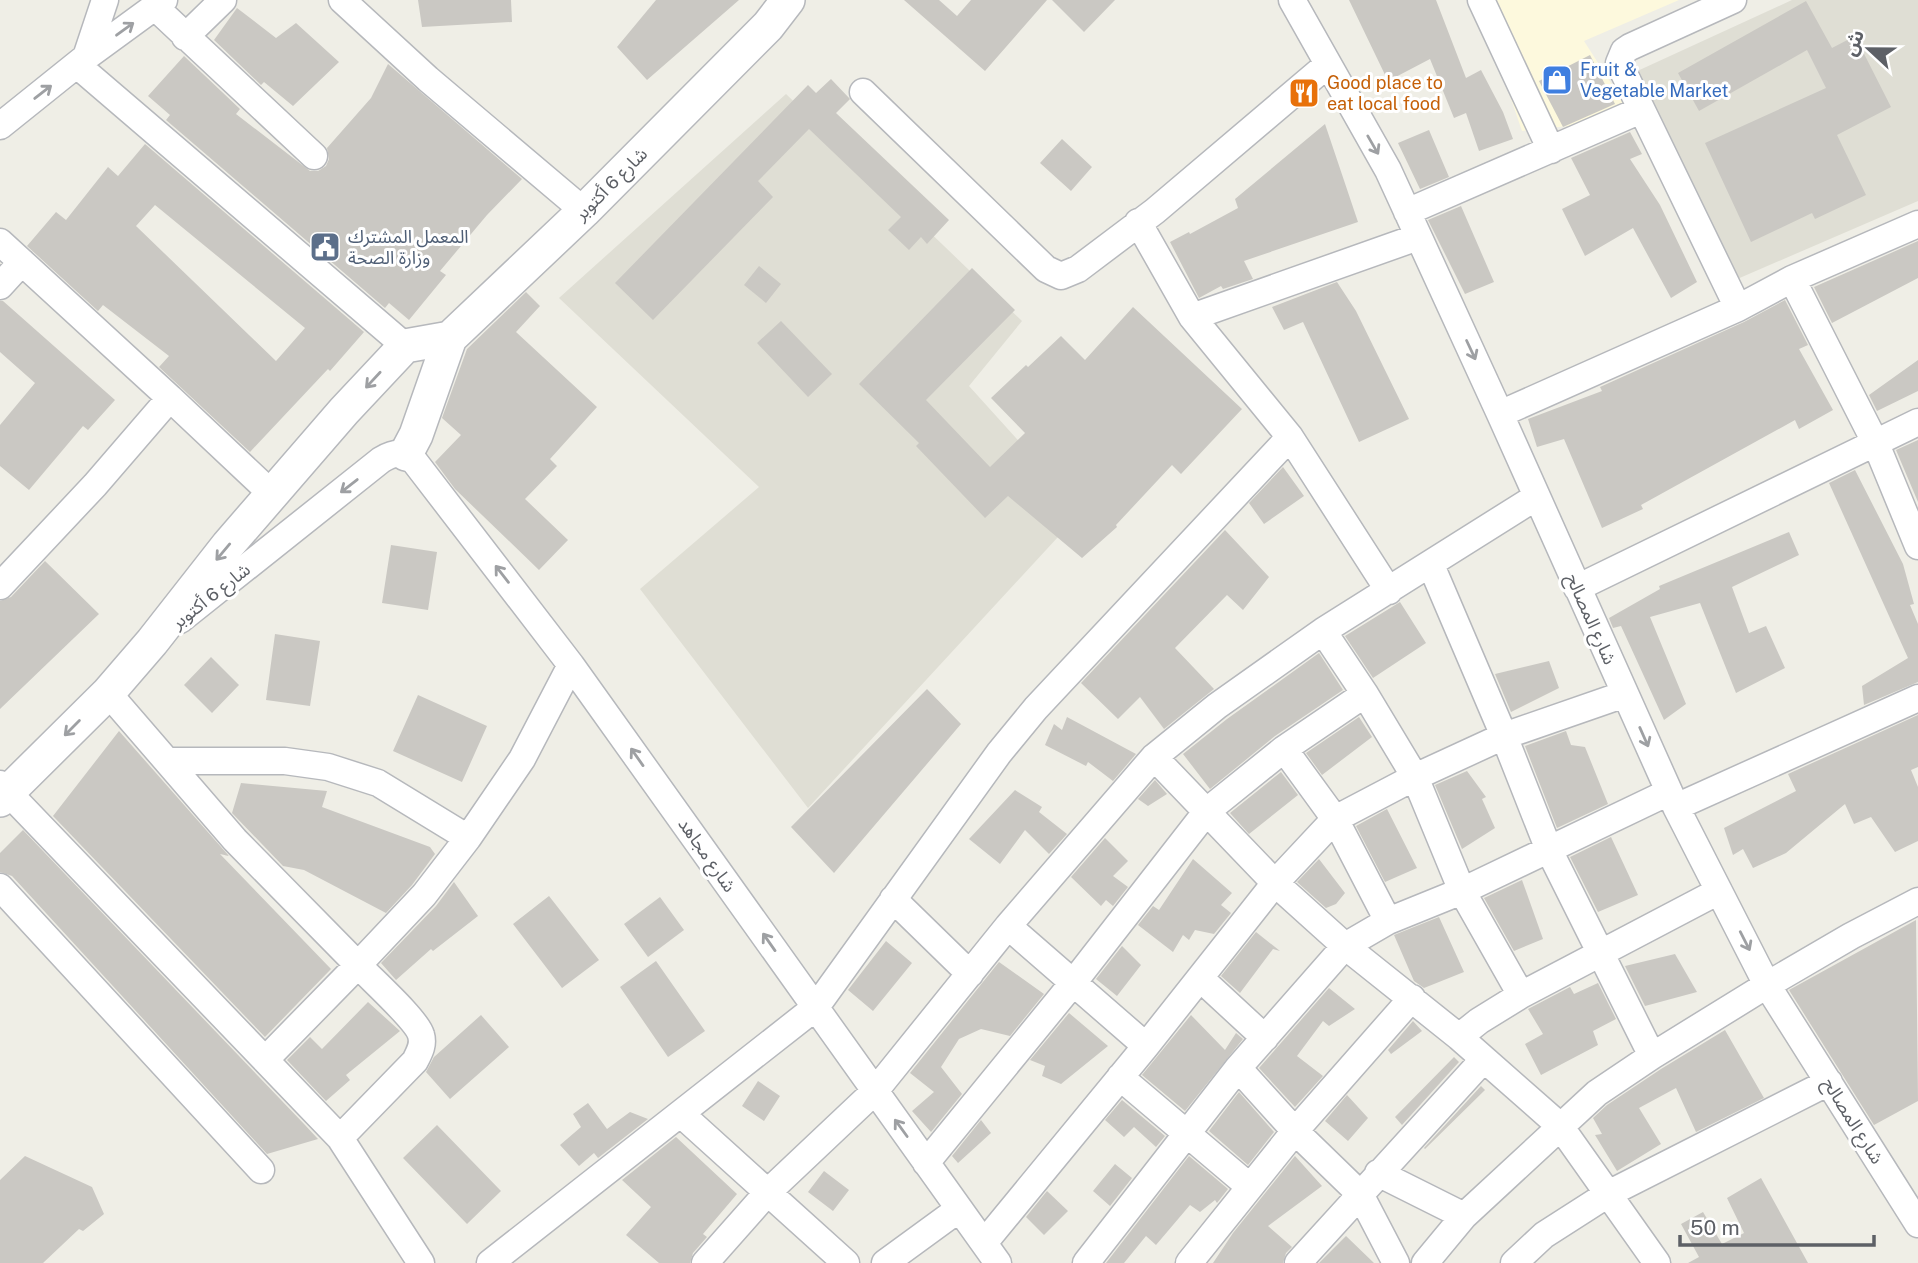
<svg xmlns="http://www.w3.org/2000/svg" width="1918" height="1263" font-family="'Public Sans','Noto Sans Arabic',sans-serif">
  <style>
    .commercial { fill: #fdf9dd }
    .education { fill: #dfded4 }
    .building { fill: #cac8c3; fill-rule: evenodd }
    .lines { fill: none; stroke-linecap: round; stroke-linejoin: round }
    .minor-casing { stroke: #b6b8bc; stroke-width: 29 }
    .tertiary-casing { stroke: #b6b8bc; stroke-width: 36 }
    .minor { stroke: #fff; stroke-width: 26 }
    .tertiary { stroke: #fff; stroke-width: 33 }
    .oneway { stroke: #9ea0a3 }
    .labels { text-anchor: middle; stroke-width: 6; stroke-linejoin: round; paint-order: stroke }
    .shop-label { font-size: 18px; fill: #366cbe; stroke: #fff; text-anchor: start }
    .food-label { font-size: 18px; fill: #c56008; stroke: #fff; text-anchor: start }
    .street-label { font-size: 18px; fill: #5d6066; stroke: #fff }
    .service-label { font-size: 18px; fill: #4e5e75; stroke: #fff; text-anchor: start }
  </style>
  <rect width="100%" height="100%" fill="#efeee6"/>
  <path class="commercial" d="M1477 0H1679L1584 41 1634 119 1522 131Z"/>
  <path class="education" d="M1792 0H1918V201L1735 280 1633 73Z
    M786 94 1022 321 969 386 1082 511 808 808 640 589 759 487 559 298Z"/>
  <path class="building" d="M418 0H511L512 22 422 27Z
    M656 0H739L647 80 617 47Z
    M904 0H939L957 16 971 0H1047L985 71Z
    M1052 0H1115L1084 32Z
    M1349 0H1436L1466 78 1481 70 1503 112 1513 139 1479 151 1466 113 1454 118 1430 59 1388 81Z
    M1806 1 1832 48 1855 36 1891 107 1837 135 1866 195 1815 219 1812 213 1751 242 1705 143 1826 88 1807 50 1699 111 1678 73Z
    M237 8 276 38 296 23 339 62 293 106 264 82 261 85 214 40Z
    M1590 55 1615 104 1563 127 1539 81Z
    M184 56 240 109 236 114 310 171H318L326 166 329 159 327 148 371 98 388 64 522 179 487 215 440 271 446 275 409 320 389 303 385 308 166 120 170 115 148 96Z
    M831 79 850 99 836 113 949 220 927 244 921 237 909 250 888 230 901 217 809 129 758 181 773 197 653 320 615 283 808 85 816 93Z
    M1325 124 1358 222 1244 261 1253 279 1223 289 1221 286 1199 298 1170 242 1189 232 1190 234 1238 208 1235 199Z
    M1429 130 1449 177 1420 189 1398 143Z
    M1630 132 1642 154 1630 159 1660 205 1697 282 1671 298 1633 228 1585 256 1562 209 1590 195 1571 158Z
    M1062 139 1092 167 1071 191 1040 163Z
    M145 144 364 332 330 371 328 369 250 452 159 367 169 356 103 305 98 311 27 246 56 212 66 220 108 167 118 176ZM155 205 305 328 276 361 136 226Z
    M1461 206 1494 282 1465 294 1428 220Z
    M1918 241V278L1832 323 1814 287Z
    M759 266 781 284 766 303 744 285Z
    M972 268 1015 310 926 400 990 467 1025 433 991 398 1026 365 1028 367 1061 336 1085 360 1133 307 1242 409 1181 474 1172 465 1116 525 1117 527 1082 558 1008 496 985 518 916 446 919 443 859 384Z
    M1337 282 1356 311 1409 419 1359 442 1303 322 1284 330 1272 307Z
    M526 292 540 306 516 332 597 407 550 459 557 466 525 499 568 540 539 570 455 489 435 462 461 435 442 418 467 349Z
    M1785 300 1808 345 1799 349 1833 410 1799 429 1795 420 1641 505 1643 509 1602 528 1564 439 1537 447 1528 419 1602 391 1600 387 1744 322Z
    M0 301H3L115 400 88 430 83 426 29 490 0 466V425L35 383 0 352Z
    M781 321 832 374 808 397 757 343Z
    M1918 360V391L1877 411 1869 395Z
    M1918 440V502L1896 450Z
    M1283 467 1304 496 1264 524 1249 503Z
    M1855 470 1903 564 1914 604 1910 605 1918 624V682L1864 705 1862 686 1908 658 1829 483Z
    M1225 530 1269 577 1243 610 1227 595 1175 648 1214 689 1164 729 1140 697 1118 719 1081 683Z
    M1789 532 1799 555 1732 587 1749 633 1766 626 1785 668 1736 693 1700 603 1650 617 1686 704 1664 720 1621 626 1613 628 1609 618 1660 589 1659 586Z
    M391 545 437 552 428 610 382 603Z
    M45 561 99 614 0 709V601L11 597Z
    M1400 602 1426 643 1373 678 1345 636Z
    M275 634 320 641 310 706 266 700Z
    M1319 653 1343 690 1275 736 1210 789 1183 754 1227 719Z
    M211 657 239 685 212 713 184 685Z
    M1549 661 1559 688 1511 712 1495 674Z
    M927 689 961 724 834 873 791 827Z
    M418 695 487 726 462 782 393 751Z
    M1918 715V767L1911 770 1918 787V841L1895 852 1871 817 1854 824 1845 804 1786 853 1753 868 1743 849 1733 855 1724 828 1796 791 1788 774Z
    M1067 717 1136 754 1113 781 1088 762 1086 766 1045 745 1054 724 1062 730Z
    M1359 717 1372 737 1322 775 1306 753Z
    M119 731 229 856 220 854 331 969 265 1037 53 816Z
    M1566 731 1571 745 1585 747 1608 804 1557 828 1525 746Z
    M1467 771 1486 797 1482 799 1495 828 1462 849 1435 785Z
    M1281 772 1298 795 1249 834 1230 813Z
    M1155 780 1167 794 1148 806 1138 799Z
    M241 783 327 791 322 807 430 847 435 854 412 885 386 913 304 870 283 866 232 813Z
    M1015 790 1042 807 1039 812 1067 834 1049 854 1025 830 1000 864 969 839Z
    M1387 809 1417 868 1385 882 1356 826Z
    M23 830 305 1125 318 1139 267 1154 12 876 0 872V853Z
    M1611 837 1638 895 1598 912 1570 857Z
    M1105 838 1128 861 1113 876 1128 887 1113 906 1106 900 1101 906 1071 877Z
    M1193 859 1232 893 1221 905 1231 913 1214 934 1195 930 1189 940 1183 935 1173 952 1138 925 1153 906 1159 910Z
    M1319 859 1345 893 1336 904 1326 908 1297 882Z
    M1522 880 1543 939 1514 951 1484 898Z
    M454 882 478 916 433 951 431 949 396 980 381 963 436 906Z
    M549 896 599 960 562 988 513 924Z
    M660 897 684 930 648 957 624 924Z
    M1439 917 1464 972 1424 988 1414 981 1394 935Z
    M1916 920 1918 1101 1874 1125 1789 990Z
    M1256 932 1280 951 1273 949 1240 993 1221 976Z
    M886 941 912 963 873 1011 848 990Z
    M1122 946 1141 965 1117 996 1096 979Z
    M1675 954 1697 992 1645 1006 1625 966Z
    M656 961 705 1031 668 1057 620 987Z
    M999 962 1044 994 1010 1036 981 1029 959 1039 941 1067 962 1094 931 1132 912 1111 934 1092 910 1073Z
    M1598 983 1616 1019 1593 1031 1598 1045 1541 1075 1525 1044 1543 1034 1528 1009 1570 987 1574 994Z
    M1329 988 1355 1009 1329 1026 1323 1021 1297 1056 1323 1076 1295 1107 1259 1068Z
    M368 1002 400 1031 346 1075 350 1080 326 1101 287 1060 310 1037 322 1049Z
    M1069 1013 1108 1046 1061 1084 1042 1076 1045 1066 1030 1060Z
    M481 1015 509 1047 450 1099 426 1072 434 1057Z
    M1191 1015 1225 1050 1236 1033 1243 1039 1185 1111 1142 1075Z
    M1413 1021 1422 1031 1391 1054 1388 1050Z
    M1725 1030 1764 1098 1696 1132 1676 1088 1639 1108 1661 1144 1617 1171 1595 1135 1602 1134 1593 1118 1607 1105 1661 1069Z
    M1454 1057 1459 1062 1402 1125 1395 1117Z
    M758 1081 780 1096 764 1121 742 1106Z
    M1481 1086 1485 1090 1425 1149 1424 1148Z
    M1239 1092 1274 1132 1248 1165 1209 1131Z
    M1347 1095 1368 1118 1348 1141 1325 1121Z
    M1122 1100 1165 1136 1156 1147 1134 1127 1124 1137 1105 1120Z
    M588 1103 607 1129 630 1112 648 1119 598 1158 594 1153 579 1166 560 1145 581 1127 573 1114Z
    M981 1120 991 1133 958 1163 952 1156Z
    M437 1125 501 1191 467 1224 403 1158Z
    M676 1137 737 1194 703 1234 707 1237 693 1253 690 1263H659L626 1235 651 1207 622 1180Z
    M25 1156 92 1187 104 1214 83 1231 79 1229 43 1263H0V1180Z
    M1189 1156 1228 1189 1217 1203 1215 1200 1200 1212 1190 1205 1156 1245 1146 1236 1124 1263H1106Z
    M1295 1156 1322 1186 1268 1226 1292 1247 1286 1253 1283 1263H1213L1233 1233Z
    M1115 1164 1132 1178 1110 1206 1093 1191Z
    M824 1171 849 1190 833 1211 808 1192Z
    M1761 1178 1808 1263H1688L1699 1257 1681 1224 1703 1212 1722 1244 1744 1233 1727 1198Z
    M1047 1191 1068 1211 1044 1235 1026 1217Z
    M1346 1236 1374 1263H1319Z"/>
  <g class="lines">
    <g class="minor-casing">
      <path id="minor" d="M342 0 428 79 584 211
        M1292 0 1388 170 1500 414 1676 807 1767 985 1918 1224
        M1481 0 1551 150
        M1733 0 1630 47 1624 51 1619 63 1738 308
        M155 7 314 156
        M185 37 223 0
        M86 57 105 0
        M77 65 405 346
        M863 92 1046 269 1061 276 1078 269 1155 211 1327 65
        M0 126 86 57 164 0
        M1407 212 1641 110
        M1138 222 1192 317 1290 437 1389 591
        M0 242 170 398 95 485 0 586
        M1792 279 1876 444 1918 546
        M0 286 22 262
        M1192 317 1418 237
        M170 398 273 495
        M1500 414 1738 308 1792 279 1918 224
        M1431 565 1504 736 1549 850 1652 1056
        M1577 588 1918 422
        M180 620 381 460C395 452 402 451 415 462L571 665 998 1263
        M1323 631 1365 694
        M108 693 235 840 358 965 424 895 468 838 522 759 571 665
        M1284 749 1335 819 1388 921
        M1154 757 1275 883 1345 946 1459 1037 1560 1126 1657 1263
        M168 761H285L328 767 378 783 468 838
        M0 784 340 1138 421 1263
        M1676 807 1918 698
        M0 887 261 1170
        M893 899 970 974
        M1008 926 1146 1046
        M1200 978 1265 1038
        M1459 1037 1479 1021 1521 995 1719 891
        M265 1060 358 965C371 979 417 1020 421 1035 424 1045 419 1053 415 1061L340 1138
        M1238 1068 1295 1131 1360 1194 1396 1263
        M1120 1077 1250 1187
        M681 1114 846 1263
        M926 1163 1073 983 1207 811 1284 749 1365 694 1415 777 1462 891 1521 995
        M1378 1173 1464 1216
        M984 1243 1146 1046 1275 883 1335 819 1415 777 1504 736 1625 694
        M490 1263 816 1007 999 753 1036 708 1290 437
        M705 1263 767 1193 875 1091 1008 926 1154 757 1217 706 1323 631 1536 497
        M885 1263 959 1209
        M1086 1263 1238 1068 1345 946 1388 921 1462 891 1669 792
        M1189 1263 1295 1131 1412 998
        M1298 1263 1483 1060
        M1425 1263 1464 1216 1597 1093 1652 1056 1767 985 1851 936 1918 901
        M1514 1263 1544 1235 1608 1194 1829 1082"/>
    </g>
    <g class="tertiary-casing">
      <path id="tertiary" d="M406 454 416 435 450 338 584 211 768 26 788 0
        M0 800 108 693 152 642 228 545 344 411 405 346 450 338"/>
    </g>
    <use href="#minor" class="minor"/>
    <use href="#tertiary" class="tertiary"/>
  </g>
  <defs><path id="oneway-shaft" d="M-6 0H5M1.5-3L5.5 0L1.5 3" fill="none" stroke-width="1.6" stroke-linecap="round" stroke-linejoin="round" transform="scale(1.75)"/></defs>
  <g class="oneway">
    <use href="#oneway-shaft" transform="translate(125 29) rotate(-36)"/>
    <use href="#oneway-shaft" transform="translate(43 92) rotate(-38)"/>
    <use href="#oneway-shaft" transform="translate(1373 145) rotate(60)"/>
    <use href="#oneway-shaft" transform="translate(1471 350) rotate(65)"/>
    <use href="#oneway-shaft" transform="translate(373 380) rotate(133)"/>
    <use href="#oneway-shaft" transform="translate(349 486) rotate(142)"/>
    <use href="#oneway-shaft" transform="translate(223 552) rotate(130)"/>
    <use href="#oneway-shaft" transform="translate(502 574) rotate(-128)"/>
    <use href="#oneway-shaft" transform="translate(72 728) rotate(135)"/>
    <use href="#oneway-shaft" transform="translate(1644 737) rotate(66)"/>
    <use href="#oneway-shaft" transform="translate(637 757) rotate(-125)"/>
    <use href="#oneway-shaft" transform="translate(1745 941) rotate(63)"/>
    <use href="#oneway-shaft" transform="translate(769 942) rotate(-125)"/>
    <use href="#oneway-shaft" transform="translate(901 1128) rotate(-126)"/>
  </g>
  <defs>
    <g id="shop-square" transform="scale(1.575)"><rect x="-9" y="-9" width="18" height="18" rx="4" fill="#3f7fe0" stroke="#fff"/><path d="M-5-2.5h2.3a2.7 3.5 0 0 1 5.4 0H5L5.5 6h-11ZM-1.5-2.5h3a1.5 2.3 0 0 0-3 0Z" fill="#fff"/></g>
    <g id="restaurant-square" transform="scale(1.575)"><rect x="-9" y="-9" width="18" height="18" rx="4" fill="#e8710a" stroke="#fff"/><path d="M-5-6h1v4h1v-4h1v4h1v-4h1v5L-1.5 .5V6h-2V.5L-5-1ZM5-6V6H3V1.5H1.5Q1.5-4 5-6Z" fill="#fff"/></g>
    <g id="civic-square" transform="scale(1.575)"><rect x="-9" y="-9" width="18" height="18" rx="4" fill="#5c6f8a" stroke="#fff"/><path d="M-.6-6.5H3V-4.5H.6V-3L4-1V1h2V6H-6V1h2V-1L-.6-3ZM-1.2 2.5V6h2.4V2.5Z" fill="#fff"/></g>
  </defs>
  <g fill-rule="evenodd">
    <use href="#shop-square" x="1557" y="80"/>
    <use href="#restaurant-square" x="1304" y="93"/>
    <use href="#civic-square" x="325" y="247"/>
  </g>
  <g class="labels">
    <g class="shop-label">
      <text x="1580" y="76">Fruit &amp;<tspan x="1580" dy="21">Vegetable Market</tspan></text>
    </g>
    <g class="food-label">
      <text x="1327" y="89">Good place to<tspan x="1327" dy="21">eat local food</tspan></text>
    </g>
    <g class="street-label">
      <text transform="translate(611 184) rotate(-45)" y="6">شارع 6 أكتوبر</text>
      <text transform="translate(211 596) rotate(-38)" y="6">شارع 6 أكتوبر</text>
      <text transform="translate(1591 619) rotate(66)" y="6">شارع المصالح</text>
      <text transform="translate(707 855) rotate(55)" y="6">شارع مجاهد</text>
      <text transform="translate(1853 1121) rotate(58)" y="6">شارع المصالح</text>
    </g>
    <g class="service-label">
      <text x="348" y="243">المعمل المشترك<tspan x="348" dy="21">وزارة الصحة</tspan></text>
    </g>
  </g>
  <g transform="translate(1869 49) rotate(292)" stroke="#ffffff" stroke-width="5" paint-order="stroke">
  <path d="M0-5L12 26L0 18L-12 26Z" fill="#5d6066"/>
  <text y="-10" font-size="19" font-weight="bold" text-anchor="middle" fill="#5d6066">ش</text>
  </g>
  <path d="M1680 1235v10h194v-10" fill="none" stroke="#5d6066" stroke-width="3.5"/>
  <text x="1690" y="1235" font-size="21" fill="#5d6066" stroke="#ffffff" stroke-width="5" paint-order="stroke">50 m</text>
</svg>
